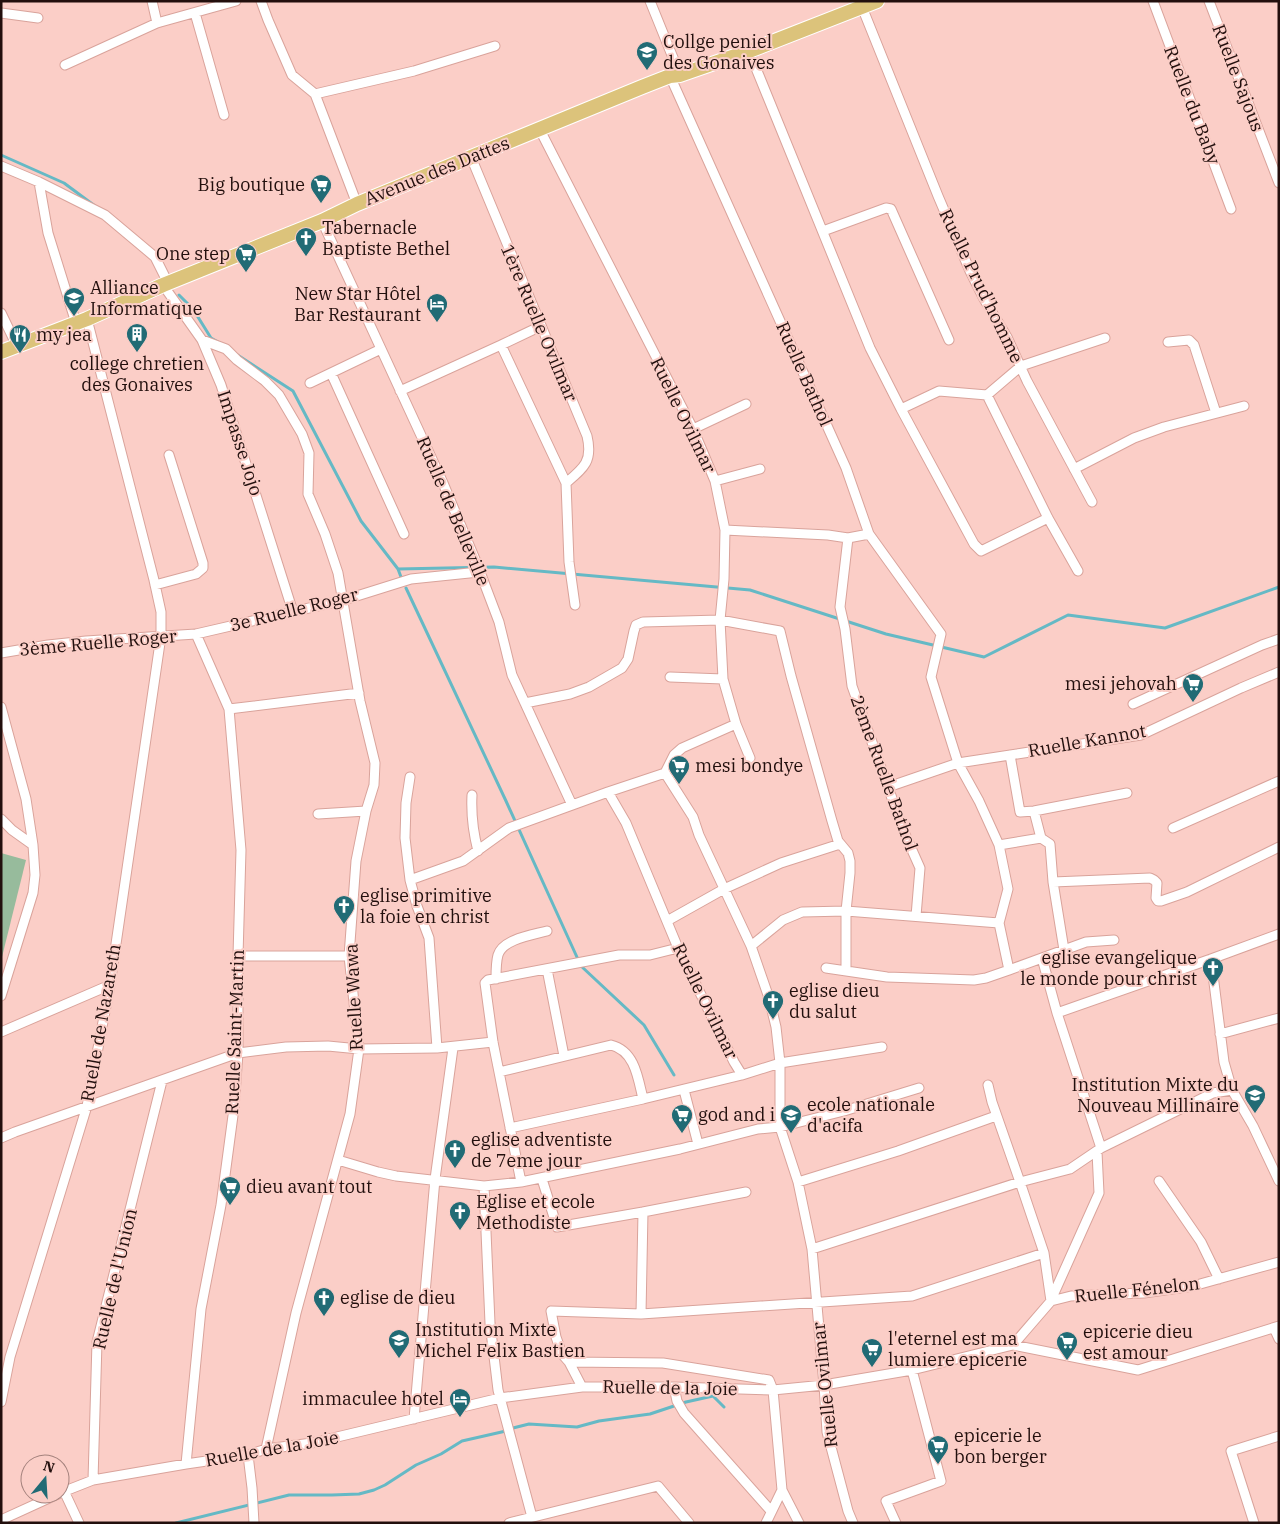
<svg xmlns="http://www.w3.org/2000/svg" width="1280" height="1524" font-family="'IBM Plex Serif',serif">
  <style>
    .green { fill: #97bb9c }
    .lines { fill: none; stroke-linecap: round; stroke-linejoin: round }
    .stream { stroke: #65b9c5; stroke-width: 3 }
    .minor-casing { stroke: #d9a39b; stroke-width: 11 }
    .primary-casing { stroke: #fff; stroke-width: 16 }
    .minor { stroke: #fff; stroke-width: 9 }
    .primary { stroke: #dcc37b; stroke-width: 14 }
    .labels { text-anchor: middle; stroke-width: 4; stroke-linejoin: round; paint-order: stroke }
    .poi-label { font-size: 18px; fill: #220f0d; stroke: #fbcec7; text-anchor: start }
    .street-label { font-size: 18px; fill: #220f0d; stroke: #fbcec7 }
  </style>
  <rect width="100%" height="100%" fill="#fbcec7"/>
  <path class="green" d="M1 853 26 860 1 961Z"/>
  <g class="lines">
    <path class="stream" d="M1 155 64 183 95 206
      M179 295 193 309 211 338 218 342
      M236 354 293 391 361 521 398 569 401 577
      M398 569 494 567 750 590 886 634 984 657 1068 615 1165 628 1279 587
      M406 588 506 801 581 966 644 1025 674 1075
      M513 1428 529 1424 577 1427 599 1421 650 1414 686 1402 713 1396 724 1407
      M176 1523 289 1495H332L359 1494 374 1490 385 1485 416 1465 441 1454 462 1441 506 1431"/>
    <g class="minor-casing">
      <path id="minor" d="M152 1 157 23
        M261 1 268 20 292 75 315 94 357 204
        M650 1 680 75
        M1153 1 1231 209
        M1209 1 1279 183
        M862 7 938 196 970 271 984 299 1007 337 1027 381 1092 502
        M1 13 38 18
        M195 13 224 115
        M749 51 870 348 901 409 974 544 981 551 1048 518
        M65 65 157 23 236 1
        M670 76 846 468 869 534 941 634 931 677 958 763 979 801 999 845 1008 889 999 923 1009 970 1042 958 1057 1013 1101 1148
        M315 94 414 71 495 46
        M540 130 693 429 715 481 725 530 724 579 720 620 723 679 736 724 682 748 674 755 665 773 608 792 626 823 678 948 734 1062 742 1075 780 1063V1127L798 1182 812 1249 824 1385 827 1432 848 1511 853 1523
        M471 157 587 436C593 461 584 468 566 483
        M1 166 39 182 105 215 155 257 168 283
        M39 182 48 233 76 323
        M322 221 443 483 477 564 499 622 512 675 572 805
        M823 231 886 208 891 209 949 340
        M163 285 202 340 221 385 293 612
        M1 313 17 346
        M202 340 226 349 237 360 265 381 279 395 302 434 309 453 308 494 325 534 338 573 360 701 375 763 374 785 366 811 356 861 349 956 359 1049 350 1114 296 1313 266 1449
        M1168 342 1189 340 1194 345 1216 413
        M501 345 541 326
        M331 373 404 534
        M310 383 381 349
        M400 391 501 345 566 483 569 562 575 605
        M901 409 939 391 987 395
        M693 429 746 404
        M1074 469 1134 438 1164 427 1244 406
        M715 481 760 469
        M725 530 828 535 848 538 869 534
        M848 538 840 607 845 629 852 686 904 832 920 868 916 916
        M1078 571 1048 518 987 395 1021 366 1105 338
        M155 585 196 574 203 568V563L169 455
        M1 653 48 645 86 641 196 634 344 600 411 579 479 572
        M670 677 723 679
        M525 703 570 694 589 687 622 668 628 659 634 631 636 625 643 622 720 620 780 631 791 676 832 821 838 841 848 853 850 861V873L846 911V971
        M1133 704 1262 645 1279 639
        M1 707 26 799 33 845
        M229 709 359 693
        M736 724 750 758
        M1010 755 1020 812 1034 811 1127 793
        M665 773 693 817 699 835 751 946
        M410 777 406 803 405 838 410 880 417 906 429 938 437 1048
        M888 787 958 763 1141 735 1241 688 1279 672
        M472 795C471 815 473 832 478 851
        M1034 811 1041 838 1050 844 1053 882
        M318 814 366 811
        M1 819 12 830 33 845 35 875 33 893 1 996
        M1173 828 1279 781
        M999 845 1041 838
        M410 880 463 861 509 828 608 792
        M667 921 724 889 781 863 840 844
        M1064 950 1086 942 1114 940
        M238 956H349
        M1042 958 1064 950 1053 882 1150 878 1154 880 1157 883 1156 898 1158 901H1161L1187 892 1279 847
        M1211 959 1224 1062 1232 1090 1253 1126 1279 1181
        M826 968 887 977 974 980 986 978 1009 970
        M547 969 564 1056
        M496 979C496 971 496 962 498 955 503 939 532 935 547 931
        M1057 1013 1211 959 1279 934
        M1 1032 110 985
        M1220 1034 1279 1018
        M882 1047 780 1063 776 1027 769 998 751 946 783 920 802 912 846 911 999 923
        M499 1072 611 1045C635 1051 638 1078 643 1099
        M684 1090 698 1144
        M510 1128 643 1099 742 1075
        M1 1138 15 1132 238 1053 286 1047 328 1046 359 1049 437 1048 493 1042
        M338 1160 378 1172 396 1176 484 1186 521 1182 680 1149 758 1129 780 1127 844 1111 919 1088
        M542 1179 557 1227 643 1212 641 1314
        M1159 1181 1201 1242 1219 1279
        M521 1182 493 1042 485 983 488 980 619 955H650L678 948
        M798 1182 898 1151 996 1116
        M484 1186 490 1323 498 1390 532 1517
        M643 1212 746 1192
        M812 1249 1020 1182 992 1102 988 1085
        M1051 1300 1099 1193 1097 1152
        M1051 1301 1044 1253 1020 1182 1070 1169 1101 1148 1213 1093 1232 1090
        M1274 1328 1279 1339
        M1013 1345 1051 1301 1071 1296 1144 1293 1193 1286 1279 1262
        M569 1362 663 1363 769 1380 773 1390 782 1490 766 1523
        M582 1387 569 1362 562 1354 556 1337 551 1311 641 1314 912 1296 1044 1253
        M674 1387 677 1401 684 1413 771 1511
        M1 1402 10 1357 87 1106 110 985 161 636V612L154 580 87 319
        M414 1419 435 1179 453 1048
        M248 1455 252 1488 254 1523
        M186 1464 201 1309 221 1205 234 1108 238 1053V956L241 850 229 709 196 634
        M93 1480 97 1342 162 1081
        M782 1490 799 1523
        M64 1491 79 1523
        M60 1493 93 1480 186 1464 248 1455 266 1449 312 1443 500 1398 582 1387H674L773 1390 824 1385 912 1370 1013 1345 1138 1370 1279 1326
        M1 1520 58 1494
        M509 1523 658 1486 689 1523
        M896 1523 886 1501 941 1481 912 1370
        M1254 1523 1231 1451 1279 1436"/>
    </g>
    <g class="primary-casing">
      <path id="primary" d="M1 352 87 319 163 285 322 221 357 204 642 87 670 76 680 75 749 51 877 1"/>
    </g>
    <use href="#minor" class="minor"/>
    <use href="#primary" class="primary"/>
  </g>
  <defs>
    <g id="school-pin" transform="scale(1.125)"><path d="M0 17L-7.5 6A9.5 9.5 0 1 1 7.5 6Z" fill="#216b75" stroke="#fbcec7"/><path d="M0-5L7-2L0 1L-7-2ZM-4 1L0 2.5L4 1V4Q0 6-4 4Z" fill="#fff"/></g>
    <g id="supermarket-pin" transform="scale(1.125)"><path d="M0 17L-7.5 6A9.5 9.5 0 1 1 7.5 6Z" fill="#216b75" stroke="#fbcec7"/><path d="M-6-5.5h2.5l.6 2H6L4.5 2H-2.5L-4.4-4H-6ZM-1.5 3.2a1.3 1.3 0 1 0 .1 0ZM3 3.2a1.3 1.3 0 1 0 .1 0Z" fill="#fff"/></g>
    <g id="church-pin" transform="scale(1.125)"><path d="M0 17L-7.5 6A9.5 9.5 0 1 1 7.5 6Z" fill="#216b75" stroke="#fbcec7"/><path d="M-1.2-6h2.4v3.5h3.3v2.4h-3.3V6h-2.4V-.1h-3.3v-2.4h3.3Z" fill="#fff"/></g>
    <g id="hotel-pin" transform="scale(1.125)"><path d="M0 17L-7.5 6A9.5 9.5 0 1 1 7.5 6Z" fill="#216b75" stroke="#fbcec7"/><path d="M-6-4.5h1.5V1H6V5H4.5V3h-9V5H-6ZM-4 0a1.8 1.8 0 1 1 3.6 0ZM.5 0V-2.5h3Q6-2.5 6 0Z" fill="#fff"/></g>
    <g id="building-pin" transform="scale(1.125)"><path d="M0 17L-7.5 6A9.5 9.5 0 1 1 7.5 6Z" fill="#216b75" stroke="#fbcec7"/><path d="M-4-6H4V6H1V3H-1V6H-4ZM-2.5-4.3h1.7v1.8h-1.7ZM.8-4.3h1.7v1.8H.8ZM-2.5-1h1.7V.8h-1.7ZM.8-1h1.7V.8H.8Z" fill="#fff"/></g>
    <g id="restaurant-pin" transform="scale(1.125)"><path d="M0 17L-7.5 6A9.5 9.5 0 1 1 7.5 6Z" fill="#216b75" stroke="#fbcec7"/><path d="M-5-6h1v4h1v-4h1v4h1v-4h1v5L-1.5 .5V6h-2V.5L-5-1ZM5-6V6H3V1.5H1.5Q1.5-4 5-6Z" fill="#fff"/></g>
  </defs>
  <g fill-rule="evenodd">
    <use href="#school-pin" x="647" y="52"/>
    <use href="#supermarket-pin" x="321" y="185"/>
    <use href="#church-pin" x="306" y="238"/>
    <use href="#supermarket-pin" x="246" y="254"/>
    <use href="#school-pin" x="74" y="298"/>
    <use href="#hotel-pin" x="437" y="304"/>
    <use href="#building-pin" x="137" y="334"/>
    <use href="#restaurant-pin" x="20" y="335"/>
    <use href="#supermarket-pin" x="1193" y="684"/>
    <use href="#supermarket-pin" x="679" y="766"/>
    <use href="#church-pin" x="344" y="906"/>
    <use href="#church-pin" x="1213" y="968"/>
    <use href="#church-pin" x="773" y="1001"/>
    <use href="#school-pin" x="1255" y="1095"/>
    <use href="#supermarket-pin" x="682" y="1115"/>
    <use href="#school-pin" x="791" y="1115"/>
    <use href="#church-pin" x="455" y="1150"/>
    <use href="#supermarket-pin" x="230" y="1187"/>
    <use href="#church-pin" x="460" y="1212"/>
    <use href="#church-pin" x="324" y="1298"/>
    <use href="#school-pin" x="399" y="1340"/>
    <use href="#supermarket-pin" x="1067" y="1342"/>
    <use href="#supermarket-pin" x="872" y="1349"/>
    <use href="#hotel-pin" x="460" y="1399"/>
    <use href="#supermarket-pin" x="938" y="1446"/>
  </g>
  <g class="labels">
    <g class="poi-label">
      <text x="663" y="48">Collge peniel<tspan x="663" dy="21">des Gonaives</tspan></text>
      <text x="305" y="191" text-anchor="end">Big boutique</text>
      <text x="322" y="234">Tabernacle<tspan x="322" dy="21">Baptiste Bethel</tspan></text>
      <text x="230" y="260" text-anchor="end">One step</text>
      <text x="90" y="294">Alliance<tspan x="90" dy="21">Informatique</tspan></text>
      <text x="421" y="300" text-anchor="end">New Star Hôtel<tspan x="421" dy="21">Bar Restaurant</tspan></text>
      <text x="36" y="341">my jea</text>
      <text x="137" y="370" text-anchor="middle">college chretien<tspan x="137" dy="21">des Gonaives</tspan></text>
      <text x="1177" y="690" text-anchor="end">mesi jehovah</text>
      <text x="695" y="772">mesi bondye</text>
      <text x="360" y="902">eglise primitive<tspan x="360" dy="21">la foie en christ</tspan></text>
      <text x="1197" y="964" text-anchor="end">eglise evangelique<tspan x="1197" dy="21">le monde pour christ</tspan></text>
      <text x="789" y="997">eglise dieu<tspan x="789" dy="21">du salut</tspan></text>
      <text x="1239" y="1091" text-anchor="end">Institution Mixte du<tspan x="1239" dy="21">Nouveau Millinaire</tspan></text>
      <text x="807" y="1111">ecole nationale<tspan x="807" dy="21">d'acifa</tspan></text>
      <text x="698" y="1121">god and i</text>
      <text x="471" y="1146">eglise adventiste<tspan x="471" dy="21">de 7eme jour</tspan></text>
      <text x="246" y="1193">dieu avant tout</text>
      <text x="476" y="1208">Eglise et ecole<tspan x="476" dy="21">Methodiste</tspan></text>
      <text x="340" y="1304">eglise de dieu</text>
      <text x="415" y="1336">Institution Mixte<tspan x="415" dy="21">Michel Felix Bastien</tspan></text>
      <text x="1083" y="1338">epicerie dieu<tspan x="1083" dy="21">est amour</tspan></text>
      <text x="888" y="1345">l'eternel est ma<tspan x="888" dy="21">lumiere epicerie</tspan></text>
      <text x="444" y="1405" text-anchor="end">immaculee hotel</text>
      <text x="954" y="1442">epicerie le<tspan x="954" dy="21">bon berger</tspan></text>
    </g>
    <g class="street-label">
      <text transform="translate(1238 78) rotate(69)" y="6">Ruelle Sajous</text>
      <text transform="translate(1192 105) rotate(69)" y="6">Ruelle du Baby</text>
      <text transform="translate(437 171) rotate(-22)" y="6">Avenue des Dattes</text>
      <text transform="translate(981 286) rotate(64)" y="6">Ruelle Prud'homme</text>
      <text transform="translate(539 323) rotate(67)" y="6">1ère Ruelle Ovilmar</text>
      <text transform="translate(804 374) rotate(66)" y="6">Ruelle Bathol</text>
      <text transform="translate(683 415) rotate(64)" y="6">Ruelle Ovilmar</text>
      <text transform="translate(240 443) rotate(72)" y="6">Impasse Jojo</text>
      <text transform="translate(453 511) rotate(67)" y="6">Ruelle de Belleville</text>
      <text transform="translate(294 610) rotate(-14)" y="6">3e Ruelle Roger</text>
      <text transform="translate(98 643) rotate(-5)" y="6">3ème Ruelle Roger</text>
      <text transform="translate(1087 741) rotate(-10)" y="6">Ruelle Kannot</text>
      <text transform="translate(884 773) rotate(70)" y="6">2ème Ruelle Bathol</text>
      <text transform="translate(354 997) rotate(-93)" y="6">Ruelle Wawa</text>
      <text transform="translate(705 1001) rotate(64)" y="6">Ruelle Ovilmar</text>
      <text transform="translate(101 1023) rotate(-80)" y="6">Ruelle de Nazareth</text>
      <text transform="translate(235 1032) rotate(-88)" y="6">Ruelle Saint-Martin</text>
      <text transform="translate(115 1279) rotate(-77)" y="6">Ruelle de l'Union</text>
      <text transform="translate(1137 1290) rotate(-6)" y="6">Ruelle Fénelon</text>
      <text transform="translate(825 1385) rotate(-96)" y="6">Ruelle Ovilmar</text>
      <text transform="translate(670 1388) rotate(1)" y="6">Ruelle de la Joie</text>
      <text transform="translate(272 1449) rotate(-10)" y="6">Ruelle de la Joie</text>
    </g>
  </g>
  <rect width="1280" height="1524" fill="none" stroke="#220f0d" stroke-width="5"/>
  <g transform="translate(45 1479) rotate(18)"><circle r="24" fill="#fbcec7" stroke="#a4827d"/>
  <path d="M0-4L9 19L0 12L-9 19Z" fill="#216b75"/>
  <text y="-8" font-size="14" font-weight="bold" text-anchor="middle" fill="#220f0d">N</text>
  </g>
</svg>
